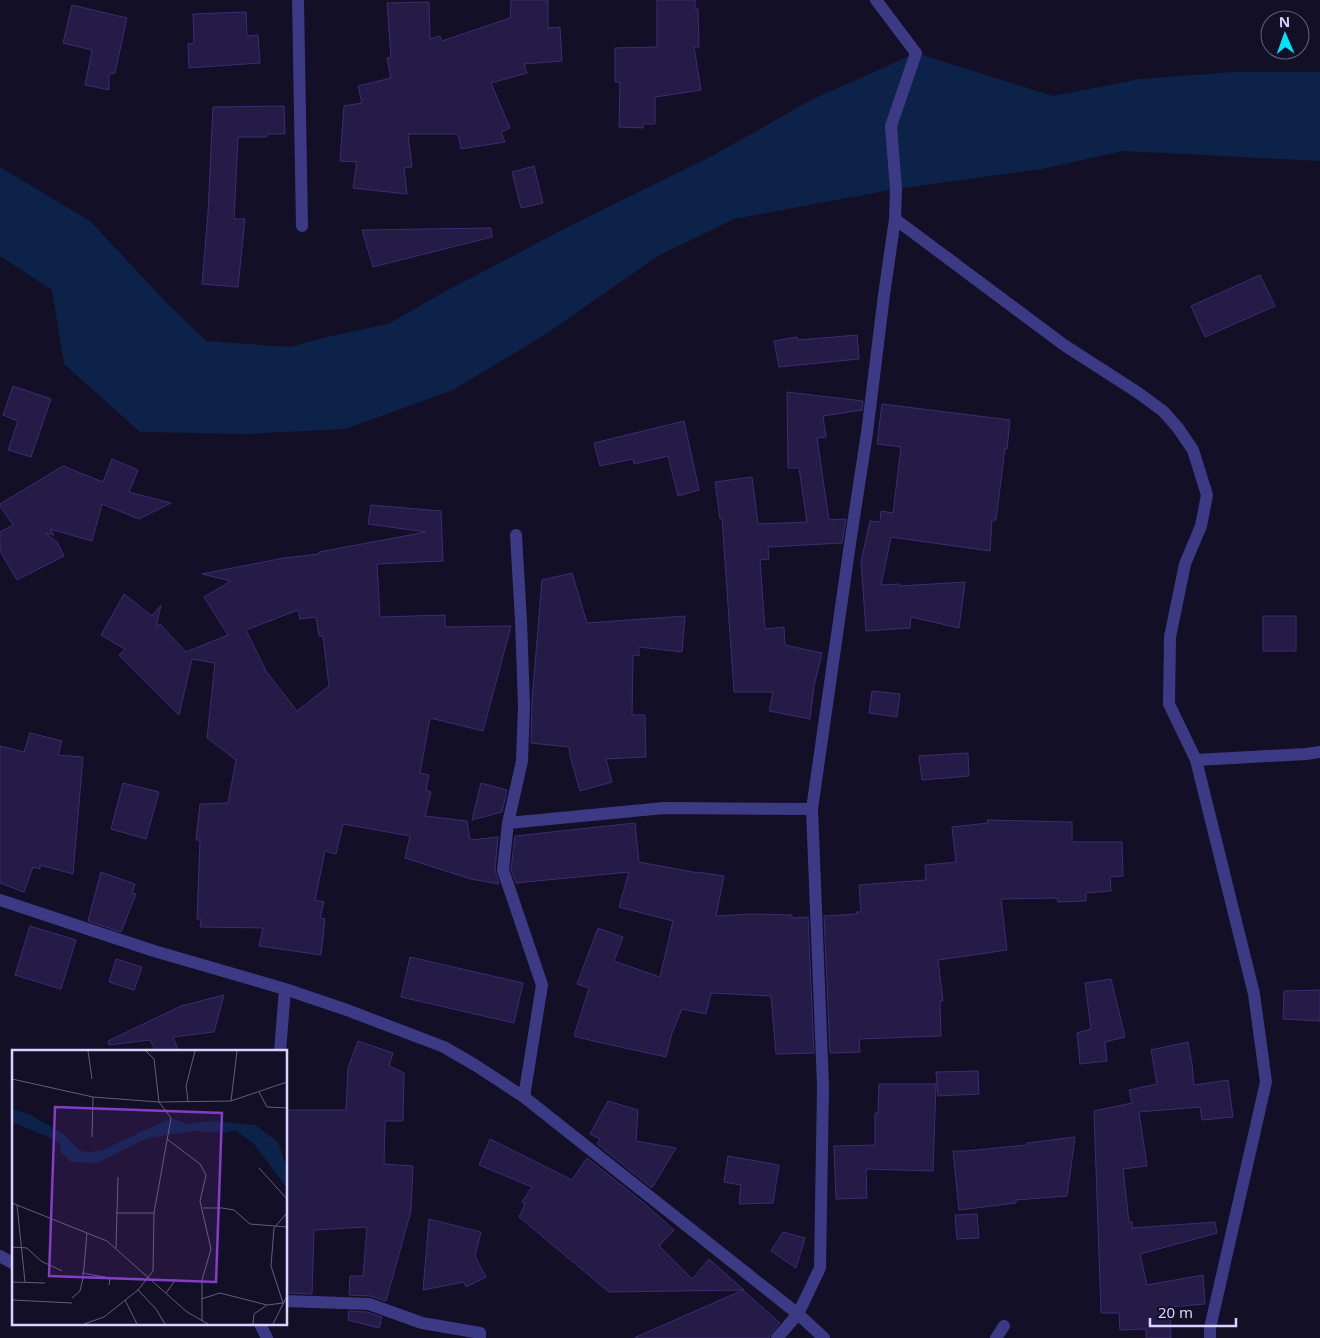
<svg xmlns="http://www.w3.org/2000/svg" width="1320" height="1338" font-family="'Noto Sans',sans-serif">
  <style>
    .water { fill: #0c2248 }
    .building { fill: #241b47; stroke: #3b2d73; fill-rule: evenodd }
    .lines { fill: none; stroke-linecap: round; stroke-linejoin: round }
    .street { stroke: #3d3a85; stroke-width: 12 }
    .inset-road { fill: none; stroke: #625e7d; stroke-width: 1 }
    .view { fill: #843dc5; fill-opacity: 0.15; stroke: #843dc5; stroke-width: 2.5 }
    .inset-edge { fill: none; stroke: #d9d4ff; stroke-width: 2.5 }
  </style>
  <rect width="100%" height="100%" fill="#130f26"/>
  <path class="water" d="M916 53 1053 96 1140 79 1233 72H1320V161L1123 151 1042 169 896 189 734 219 658 256 543 336 453 390 345 429 245 434 140 432 64 364 52 290 0 256V167L90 221 165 301 206 341 290 347 326 337 388 324 444 292 570 226 714 155 811 100Z"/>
  <path class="building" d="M511 0H548V28L560 27 562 61 524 64 527 73 491 83 510 128 501 132 505 142 461 149 458 134H408L412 167 404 168 407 194 353 188 357 162 340 161 344 106 362 103 358 86 391 78 387 58 391 57 387 3 429 2 430 39 440 36 442 41 510 18Z
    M657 0H695V9H698L699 47H694L701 90 655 97V124H643V128L619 127 620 82H615V48L657 47Z
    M72 5 127 18 115 73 109 74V90L85 85 92 50 63 43Z
    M246 12 247 36 258 35 260 63 189 68 188 44 194 43 193 14Z
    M284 106 285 134H267V137H238L234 219H245L238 287 202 284 208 213 213 107Z
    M534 166 543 203 521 208 512 172Z
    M491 228 492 237 373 267 362 230Z
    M1260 275 1275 306 1205 337 1191 306Z
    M857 335 859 359 779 367 774 341 797 337 798 340Z
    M13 386 51 399 31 457 8 450 18 421 3 415Z
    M787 392 863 401 862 410 823 416 826 437 817 438 829 520 846 519 842 543 768 547 769 559 760 560 765 629 784 627 785 645 822 653 814 686 810 719 769 711 773 692H734L722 518 720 519 715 482 752 477 758 524 807 522 799 468H788Z
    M882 404 1010 420 1007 449 1005 448 996 520H992L990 551 891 537 881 585 900 584V586L965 582 959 628 911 617 910 628 866 631 861 562 870 521 880 522 881 511 893 513 901 447 877 444Z
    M684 421 699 490 678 496 668 456 634 464 633 459 600 466 594 443Z
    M112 459 138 470 129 492 171 503 139 519 102 504 92 541 50 529 54 535 45 533 57 542 64 556 17 580 0 551V532L13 525 0 506V504L63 466 103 482Z
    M371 505 441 511 443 561 377 564 380 617 445 615V627L511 626 483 731 430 718 420 773 429 775 426 790 431 792 425 816 467 821 470 840 498 837 495 870 499 884 471 879 405 858 410 836 343 824 336 854 325 851 315 900 324 902 320 918 325 919 321 955 259 946 263 928 200 927 201 919H197L200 840H196L200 804 228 803 236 760 207 738 215 663 192 659 179 715 119 655 125 649 101 635 124 594 152 616 161 605 156 627 160 624 186 652 228 635 204 597 231 581 202 574 284 558 319 554V552L426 532 368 524ZM298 610 300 619 316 617 319 636H323L329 686 297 711 266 671 246 630Z
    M572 573 587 623 685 616 682 652 639 647V656L633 655 632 715H645L646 757 606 759 612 782 580 791 570 756 569 747 531 743 532 701 542 580Z
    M1263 616H1296V651H1263Z
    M872 691 900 694 897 717 869 713Z
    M30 733 62 741 58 755 83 757 73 874 40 865V869L33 867 24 892 0 883V746L24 752Z
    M968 753 969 776 922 780 919 756Z
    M123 783 159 792 146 839 111 829Z
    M481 783 507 790 502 812 472 820Z
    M987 820 1072 822V842H1122L1123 876 1110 877 1111 891 1086 893V901L1058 902 1057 898 1001 899 1007 950 938 960 943 1001H940L941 1036 859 1039 860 1052 830 1053 824 916 857 914 856 912H861L859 885 926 880 925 865 956 862 952 827 988 823Z
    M635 823 639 862 698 873V872L724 876 716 916 751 914 792 915V918L808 917 814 1053 776 1054 771 996 711 993 706 1014 682 1009 672 1033 666 1057 593 1041 574 1036 589 988 577 984 598 928 623 937 614 961 660 977 673 921 619 907 629 872 516 883 511 869 515 836Z
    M101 872 135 884 132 893 136 894 121 932 88 921Z
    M30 926 76 940 61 989 15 975Z
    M410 957 523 983 514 1023 401 997Z
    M116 959 142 967 134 990 109 982Z
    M1111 979 1125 1037 1105 1042 1107 1061 1080 1064 1077 1033 1091 1029 1085 983Z
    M1320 990V1021L1283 1019 1284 991Z
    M224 995 214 1032 173 1037 179 1052H156L150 1040 109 1045 108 1041 181 1006Z
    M358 1041 393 1053 389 1066 404 1073 403 1121H385L384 1164 413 1166 411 1211 386 1301 370 1296 349 1295 350 1276H363L367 1227 314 1230 312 1294 286 1293V1110H346L348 1068Z
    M1188 1042 1192 1064 1194 1085 1228 1080 1233 1117 1202 1120 1200 1107 1139 1112 1147 1166 1123 1169 1129 1222H1132V1228L1215 1222 1217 1233 1140 1254 1147 1285 1203 1275 1205 1304 1170 1307 1171 1338H1146V1329L1120 1330 1119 1313H1101L1094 1111 1132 1103 1129 1090 1157 1084 1151 1050Z
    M978 1071 979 1094 938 1096 936 1072Z
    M879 1084H936L933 1171 866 1169 867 1198 836 1199 834 1146 875 1145V1113H878Z
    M608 1101 638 1110 636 1141 676 1148 652 1188 597 1144 600 1139 590 1134Z
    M1075 1137 1067 1196 1016 1200V1203L959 1210 953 1151H965L1027 1145V1143Z
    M490 1139 572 1180 587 1158 644 1203 674 1230 659 1246 692 1279 709 1259 744 1290 609 1292 519 1217 525 1204 522 1202 532 1187 479 1165Z
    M728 1156 779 1165 773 1203 739 1204 741 1185 724 1182Z
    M977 1214 979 1238 957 1239 955 1215Z
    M429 1219 481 1232 475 1256 486 1277 466 1287 464 1282 423 1290Z
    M783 1232 805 1238 796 1268 771 1251Z
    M743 1290 780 1323 771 1333 769 1338H634Z
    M349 1311 367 1312 382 1317 379 1328 348 1320Z"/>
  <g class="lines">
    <path class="street" d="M298 0 302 226
      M895 219 1064 345 1137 392 1163 411 1178 428 1193 450 1207 495 1201 526 1185 564 1170 637 1169 704 1196 760 1254 994 1266 1082 1210 1328V1338
      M516 535 521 621 524 706 522 761 508 823 503 870 542 985 524 1097
      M1196 760 1306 754 1320 752
      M508 823 664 808 812 809
      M0 900 154 951 285 989 347 1010 444 1047 475 1065 524 1097 798 1314 824 1338
      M280 1052 285 989
      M0 1256 14 1264
      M286 1301 369 1304 422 1323 480 1333V1338
      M260 1324 267 1338
      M777 1338 798 1314 820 1268 823 1086 812 809 851 537 867 433 884 295 895 219 896 189 891 126 916 53 876 0
      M996 1338 1004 1326"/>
  </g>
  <g transform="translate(12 1050)">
    <rect width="275" height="275" fill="#130f26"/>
    <path d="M0 59 19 65 53 85 68 101 78 102 91 100 159 68 176 74 199 71 243 75 266 92 275 118V138L242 94 223 80 211 83 184 81 135 88 85 113 59 112 49 103 48 94 41 89 0 72Z" fill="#0c2248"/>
    <path class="inset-road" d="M76 1 80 29M0 29 81 47 147 52 219 51 275 32M247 42 255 57 275 58M176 51 174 36 183 1M219 51 225 1M80 87 81 47M155 89 188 114 194 125 188 151 199 199 190 230V271M247 118 275 149M0 153 95 191 175 262 196 274M5 155 13 232M191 158H210L222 160 238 174 275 177M104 163H142M0 197 15 198 29 211 50 221M104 198 106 127M70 223 98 228 97 235M0 232 33 233M126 240 144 259 153 274M154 243 164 229M60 248 68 241 71 228 75 183M189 249 208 243 255 255M0 250 60 253M113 250 125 274M72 274 92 267 126 240 141 221 142 163 159 68 147 52 142 9 134 1M241 274 242 264 255 255 271 253 259 216 262 178 275 163M261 274 275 246"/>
    <path class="view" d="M43 57 210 63 204 232 37 226Z"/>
    <rect width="275" height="275" class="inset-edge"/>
  </g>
  <g transform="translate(1285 35) rotate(358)"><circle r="24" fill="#130f26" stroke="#625e7d"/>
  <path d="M0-4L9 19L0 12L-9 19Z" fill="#00e5ff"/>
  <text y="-8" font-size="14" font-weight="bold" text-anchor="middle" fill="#d9d4ff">N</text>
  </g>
  <path d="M1150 1318v8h86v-8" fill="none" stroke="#d9d4ff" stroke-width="2.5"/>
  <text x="1158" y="1318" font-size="15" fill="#d9d4ff" stroke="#130f26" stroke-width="4" paint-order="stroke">20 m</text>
</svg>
